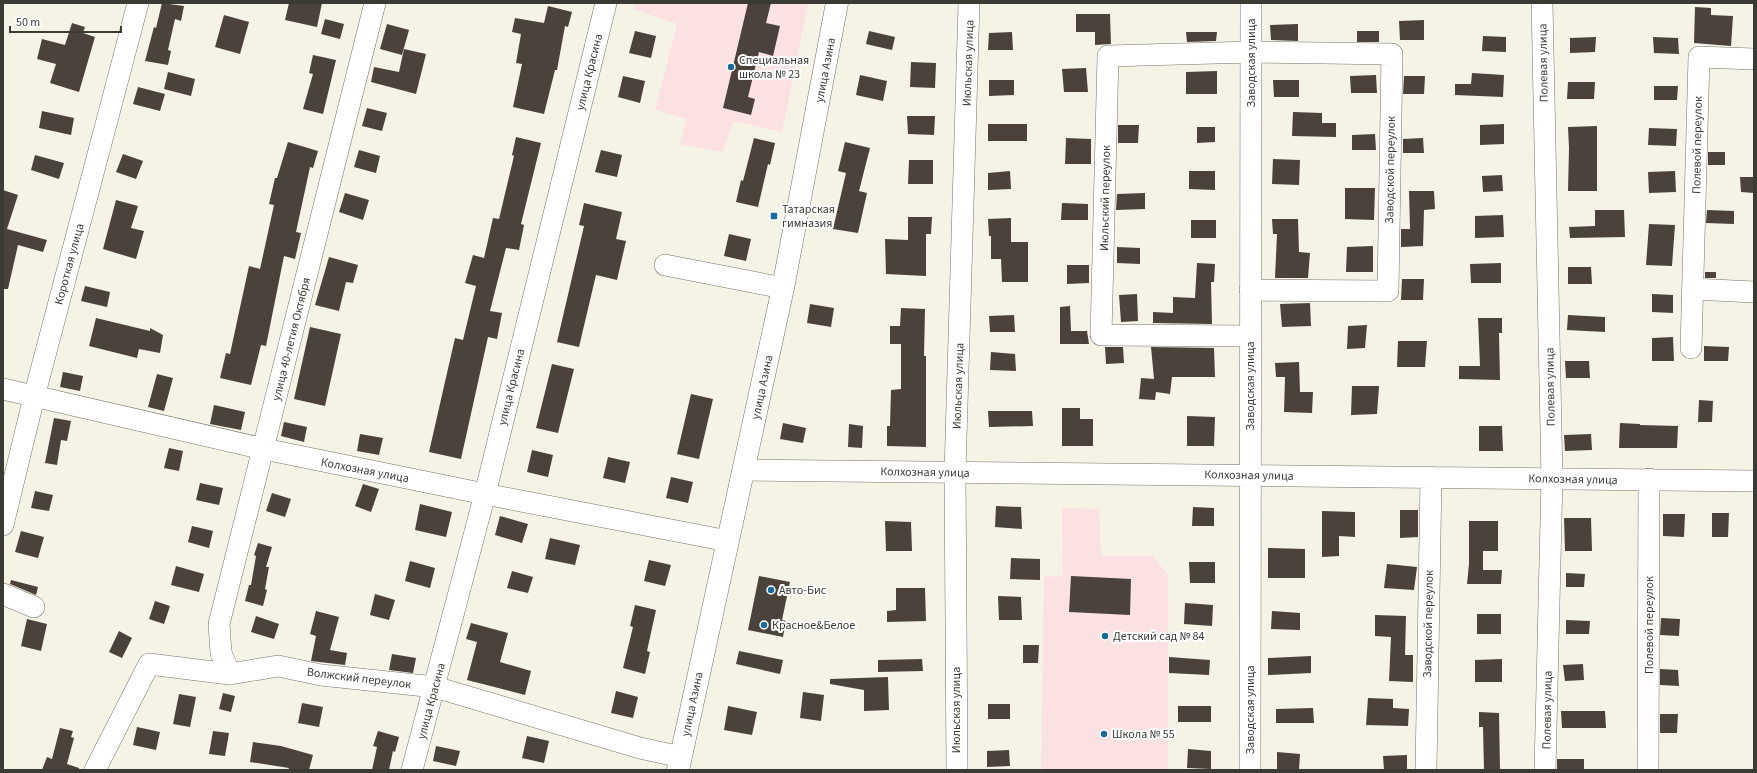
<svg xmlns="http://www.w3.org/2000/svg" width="1757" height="773" font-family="'Source Sans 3',sans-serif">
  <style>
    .education { fill: #fce1e3 }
    .building { fill: #4b433b }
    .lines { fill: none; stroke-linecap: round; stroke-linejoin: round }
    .minor-casing { stroke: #767469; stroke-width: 22 }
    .major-casing { stroke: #767469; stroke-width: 23 }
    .minor { stroke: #fff; stroke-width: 21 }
    .major { stroke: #fff; stroke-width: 22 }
    .poi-dot { fill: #176c9d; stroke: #fff; stroke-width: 1.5 }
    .labels { text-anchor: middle; stroke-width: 4; stroke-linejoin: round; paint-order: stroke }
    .poi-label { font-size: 12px; fill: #3b3b36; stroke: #fff; text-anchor: start }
    .street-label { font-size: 12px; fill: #3b3b36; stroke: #fff }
  </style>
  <rect width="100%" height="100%" fill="#f5f3e6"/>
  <path class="education" d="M635 3H808L782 132 733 121 723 152 680 144 687 119 655 110 677 24 633 9Z
    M1062 508 1099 509 1101 556H1153L1168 575V770H1041L1044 577 1063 576Z"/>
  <path class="building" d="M162 3 184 6 181 21 175 19 168 50 171 51 168 65 145 61 154 27 156 28Z
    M289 3H322L317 27 285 20Z
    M748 3H771L766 23 780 26 773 56 759 52 748 97 755 99 751 115 723 108Z
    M548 6 572 12 568 27 565 26 557 70H555L544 114 513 107 522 64 516 63 521 34 512 32 515 18 544 23Z
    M1695 7 1711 8V15L1733 16 1731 46 1694 43Z
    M1076 14H1110L1111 44 1095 45V32H1076Z
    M224 15 249 22 240 54 215 47Z
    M325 19 344 24 340 39 321 34Z
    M1424 20V40H1400L1399 21Z
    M72 23 85 27 83 33 95 37 79 92 50 83 56 64 37 59 42 39 65 45Z
    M387 24 409 30 402 55 380 49Z
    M1298 24V41L1271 40 1270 25Z
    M635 31 656 36 651 58 629 53Z
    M869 31 895 37 892 50 866 44Z
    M1357 31H1379V42H1357Z
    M1012 32 1013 50H988L989 33Z
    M1186 32H1217L1216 41 1187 42Z
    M1483 36 1506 37V52L1482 51Z
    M1596 37 1595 52 1570 53V38Z
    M1653 37 1678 38 1679 54 1654 53Z
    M404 49 426 54 416 94 371 82 374 67 399 72Z
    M313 55 336 60 323 114 303 109 313 74 309 73Z
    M911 62 936 63 935 88 910 87Z
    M1086 68 1088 92H1064L1062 69Z
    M1217 71V94H1186V72Z
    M168 72 195 79 191 96 164 89Z
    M1472 73 1504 75 1503 97 1455 95V84H1471Z
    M860 75 887 81 883 101 856 95Z
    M1376 75 1377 93H1351L1350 76Z
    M623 76 645 81 640 103 618 97Z
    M1404 76H1425L1424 94H1403Z
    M989 80H1014V95L989 96Z
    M1273 80H1299V97H1274Z
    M1568 82H1595L1594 99H1567Z
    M1654 86H1678L1677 100H1654Z
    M138 87 165 94 160 111 133 104Z
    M367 108 387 113 382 131 362 126Z
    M42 111 74 118 71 135 39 128Z
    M1293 112 1322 113V123H1336V137L1292 136Z
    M907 116H935L934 135 908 134Z
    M988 124H1027V141H988Z
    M1504 124V144L1480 145V125Z
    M1118 125H1139L1138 143H1118Z
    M1597 126V191H1568L1569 148 1568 127Z
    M1197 127H1215V142L1197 143Z
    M1649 128 1677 129 1676 146 1648 145Z
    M1375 134 1376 150H1352V135Z
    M516 137 541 143 521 224 524 225 519 250 506 248 490 311 502 313 497 339 488 337 461 459 429 452 455 338 463 340 476 286 465 283 473 255 484 258 493 218 499 219 514 156 512 155Z
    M754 138 775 143 770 165 768 164 758 207 736 202 741 180 743 181Z
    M1066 138 1091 139V164H1065Z
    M1423 138 1424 153H1403V139Z
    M288 142 318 151 313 168 310 167 296 232 301 233 295 259 284 256 266 346 261 345 251 385 220 378 226 353 230 354 249 266 260 269 274 205 269 204 275 178H277Z
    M845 142 870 148 859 191 867 193 858 233 833 229 846 173 838 171Z
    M359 150 380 156 376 173 354 167Z
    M601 150 622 155 617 177 595 172Z
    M1708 152H1725V165H1708Z
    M123 154 143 161 136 179 116 172Z
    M35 155 64 163 59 179 31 170Z
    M1273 159 1300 160 1299 185 1272 184Z
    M909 160H933V184H908Z
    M1010 171 1011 189 988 190V173Z
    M1189 171H1215V190L1189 189Z
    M1675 171 1676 192 1649 193 1648 172Z
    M1502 175 1503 191 1483 192 1482 176Z
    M1740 177H1754V193L1741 192Z
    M1345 188H1375L1374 220 1345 219Z
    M3 190 18 195 7 229 47 240 43 252 18 245 8 289H3Z
    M1409 191H1434L1435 209 1424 210 1423 246 1401 247V229H1410Z
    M345 193 369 200 363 220 339 212Z
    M1145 193V209L1116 210 1117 194Z
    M116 200 138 206 131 228 144 231 136 259 103 249Z
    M584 203 622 212 616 239 626 241 617 280 596 275 579 347 557 342 584 226 579 225Z
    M1062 203 1088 204V220H1061Z
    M1595 210H1624L1625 237 1570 238 1569 227 1595 226Z
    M1707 210 1734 211V224L1706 223Z
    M1503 215 1504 237 1475 238V216Z
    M908 217H932L931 234H926V276L886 274 885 239 908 240Z
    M1011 218V242H1028V282H1002L1001 259H991V236H989L988 219Z
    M1272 219H1298L1299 252 1310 253 1308 278H1275L1277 234H1273Z
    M1191 220H1216V238H1191Z
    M1649 224 1675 225 1672 266 1646 265Z
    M729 234 751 239 746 261 724 256Z
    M1373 246V272H1346L1347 247Z
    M1117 247 1140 248V264L1117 263Z
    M329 257 358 265 353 283 346 282 339 311 315 305Z
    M1197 263 1215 264 1214 282H1211L1212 324 1153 323V312L1173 313V297L1195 298Z
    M1501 263V283H1471L1470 264Z
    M1067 265H1089V283L1067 284Z
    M1568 267H1591L1592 284H1568Z
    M1705 272H1716V278H1705Z
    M1402 279H1424L1423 300H1401Z
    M85 286 110 292 107 307 81 301Z
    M1137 294 1138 321 1121 322 1119 295Z
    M1652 294 1673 295V313L1652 312Z
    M1310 303 1311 326 1282 327 1280 304Z
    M810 304 834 308 831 327 807 323Z
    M1070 306 1071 331H1087L1089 344H1060V307Z
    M901 308 925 309 924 356H926V447L887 446V426H890L891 390 901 389V344H890V326H900Z
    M1014 315 1015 332H990L989 316Z
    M1568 315 1605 317V332L1567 330Z
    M96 318 150 331V328L163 335 160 353 139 349 137 358 89 346Z
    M1478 318H1502V333H1499L1500 380 1459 379V366H1480Z
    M1367 325 1365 348 1347 349 1348 326Z
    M310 327 341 334 325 406 294 399Z
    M1673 337 1674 361H1652V338Z
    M1398 341H1427L1425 367H1397Z
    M1704 346 1729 347 1728 361H1704Z
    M1105 347H1123L1124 363 1106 364Z
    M1151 347 1214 348 1215 377H1172L1170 394 1156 392 1155 400 1139 399 1141 378 1154 379Z
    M991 352 1015 354 1016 371 990 370Z
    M1565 361H1589L1590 378H1566Z
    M1299 362 1300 392H1313L1312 413 1284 412 1285 377H1276L1275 363Z
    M552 364 574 369 558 433 536 428Z
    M63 372 83 376 80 391 60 387Z
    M157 374 173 378 164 411 148 407Z
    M1352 386H1379L1377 414 1351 415Z
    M691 394 713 399 699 459 677 454Z
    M1699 400 1713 401 1712 422H1698Z
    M214 405 245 412 241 430 210 424Z
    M1062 408H1080V419H1093V446H1062Z
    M988 411H1032L1033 426 989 427Z
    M1187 416 1215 417 1214 446H1187Z
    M54 418 71 421 67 441 61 440 57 465 45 463Z
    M284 422 307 427 304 442 281 436Z
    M783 423 806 428 803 443 780 439Z
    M1620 423 1640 424V425L1678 426 1677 448H1619Z
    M849 424 863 426 862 448 848 447Z
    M1479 426H1502L1503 451H1479Z
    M360 434 383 438 379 455 357 451Z
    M1591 434 1592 450 1565 451 1564 435Z
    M169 448 183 451 179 471 164 468Z
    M532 450 553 455 548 477 527 472Z
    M608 457 630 462 625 483 603 478Z
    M671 477 693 482 688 503 666 498Z
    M200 483 223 488 219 505 196 500Z
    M363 484 379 489 371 512 355 506Z
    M35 491 53 495 49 511 31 508Z
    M272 493 291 499 285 517 266 511Z
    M420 504 452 512 446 537 415 530Z
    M996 506 1021 507 1022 529 995 527Z
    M1193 507 1214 508V526H1192Z
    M1400 510H1418V537L1400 538Z
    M1322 511 1355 512V537L1339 536V556L1322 557Z
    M1712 513H1729L1728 537H1712Z
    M1663 514H1685L1684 537 1663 536Z
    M500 516 528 524 522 543 495 535Z
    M1564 518H1591L1592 551H1565Z
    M885 521 911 522 912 551H886Z
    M1469 521H1498V551H1483V570H1502L1501 584H1467L1469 564Z
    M192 526 213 531 209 548 188 542Z
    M21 531 44 537 38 558 15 552Z
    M550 538 580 545 575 565 545 559Z
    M258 543 272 547 266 567H269L265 589 267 590 263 606 245 601 249 585H251L256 556 254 555Z
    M1268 548 1305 549V578H1268Z
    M1011 558 1040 559V580L1010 579Z
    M649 560 671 565 665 586 644 581Z
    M410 561 435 568 430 588 405 581Z
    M1189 562H1215V583H1190Z
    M1387 564 1417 567 1414 590 1384 588Z
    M176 566 204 574 199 592 171 585Z
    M512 571 533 577 528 593 507 588Z
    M1566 573 1585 574 1584 587H1566Z
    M759 576 790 582 782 620 786 621 783 637 748 630Z
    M1071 576 1131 579 1130 615 1069 612Z
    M11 580 38 587 36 595 10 584Z
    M896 588H925L926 621 887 622V611L896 610Z
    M375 594 395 600 389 620 370 615Z
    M998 596 1021 597 1022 620H999Z
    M155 601 170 606 164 624 149 619Z
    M1185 603 1213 605 1212 626 1184 624Z
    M635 605 656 610 647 651 650 652 645 674 623 668 633 627 630 626Z
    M316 611 339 617 330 650 347 653 345 665 311 661 316 636 310 634Z
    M1272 611 1300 613V630L1271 629Z
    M1477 614H1501V634H1477Z
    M1375 615 1406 616 1405 655H1413V682L1389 681 1391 637 1375 636Z
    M256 616 279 624 274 639 251 632Z
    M1661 618 1680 619 1679 636 1660 635Z
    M27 619 47 624 41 651 21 646Z
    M1566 620 1590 621 1589 634H1566Z
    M471 623 508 633 500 662 531 671 525 695 467 680 477 642 466 639Z
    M119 631 132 638 122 658 109 652Z
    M1023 645H1039L1038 663H1023Z
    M739 651 783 660 780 674 736 664Z
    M392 654 416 658 413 673 389 670Z
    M1311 656V673L1268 675V658Z
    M1169 657 1210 660 1209 675 1169 673Z
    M922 659 923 671 878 672V660Z
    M1502 659V682H1475V660Z
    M1583 664 1584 680 1565 681 1563 665Z
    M1660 669 1678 670 1679 686 1660 685Z
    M888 677 889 710 864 711V690L830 684V679Z
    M616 691 638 697 633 718 611 713Z
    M803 692 824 695 821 721 800 718Z
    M223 693 235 696 231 712 219 709Z
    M179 694 196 697 190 727 173 724Z
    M1368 698 1393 699V708L1409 709 1408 726 1366 725Z
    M302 703 323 707 319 727 298 723Z
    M988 704H1010V719H988Z
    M728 706 757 712 752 735 724 730Z
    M1178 706H1211V722H1178Z
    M1313 708 1314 723H1276V709Z
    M1561 711H1605L1606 728H1562Z
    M1479 712 1499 713 1500 770H1484L1483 727H1479Z
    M1660 714H1678L1677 733H1660Z
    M137 727 160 732 156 750 133 745Z
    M60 728 73 731 71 737 74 738 67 764 79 768V770H42L47 757 52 759Z
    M213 731 229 733 225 756 209 754Z
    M378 731 399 737 395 752 393 751 389 770H372L377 747 373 746Z
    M527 736 549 741 544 763 522 758Z
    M253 742 281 746 313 755 309 770H288L289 768 250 762Z
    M436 746 460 751 456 766 433 761Z
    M1188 749 1211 751V769L1187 768Z
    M1009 750 1010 766 987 767V751Z
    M1277 752 1300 754 1299 770H1277Z
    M1407 755V770H1384L1383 756Z
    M1557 759H1584V770H1557Z"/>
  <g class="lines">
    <g class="minor-casing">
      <path id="minor" d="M1542 3 1552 478 1545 770
        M665 265 783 288
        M1693 289 1754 292
        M1250 336 1101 335 1108 56 1251 52 1392 54 1388 291 1250 290
        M1691 348 1699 57 1754 59
        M3 389 264 449 485 494 728 541
        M744 470 1754 481
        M3 525 34 397 138 3
        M3 594 34 607
        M230 674 221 653 219 624 375 3
        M95 770 149 664 230 674 278 666 321 675 435 687 640 748 681 757
        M412 770 485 494 606 3
        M957 770 955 472 969 3
        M1250 770 1251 3
        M1426 770 1431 477
        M1648 770 1649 479"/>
    </g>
    <g class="major-casing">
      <path id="major" d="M678 770 783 288 837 3"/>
    </g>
    <use href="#minor" class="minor"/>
    <use href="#major" class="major"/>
  </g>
  <g class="poi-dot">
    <circle cx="731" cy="67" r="4"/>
    <rect x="770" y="212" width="8" height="8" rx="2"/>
    <circle cx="771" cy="590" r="4"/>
    <circle cx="764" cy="625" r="4"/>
    <circle cx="1105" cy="636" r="4"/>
    <circle cx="1104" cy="734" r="4"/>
  </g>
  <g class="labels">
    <g class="poi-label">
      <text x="739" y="64">Специальная<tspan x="739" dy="14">школа № 23</tspan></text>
      <text x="782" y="213">Татарская<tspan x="782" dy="14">гимназия</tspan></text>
      <text x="779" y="594">Авто-Бис</text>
      <text x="772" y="629">Красное&amp;Белое</text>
      <text x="1113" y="640">Детский сад № 84</text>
      <text x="1112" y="738">Школа № 55</text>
    </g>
    <g class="street-label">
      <text transform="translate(968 63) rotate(-88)" y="4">Июльская улица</text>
      <text transform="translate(1251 63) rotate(-90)" y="4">Заводская улица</text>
      <text transform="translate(1543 63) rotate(-91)" y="4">Полевая улица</text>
      <text transform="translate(825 70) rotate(-79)" y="4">улица Азина</text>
      <text transform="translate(589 72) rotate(-76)" y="4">улица Красина</text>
      <text transform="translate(1697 145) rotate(-89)" y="4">Полевой переулок</text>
      <text transform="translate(1390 170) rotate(-89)" y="4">Заводской переулок</text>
      <text transform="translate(1105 198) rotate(-89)" y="4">Июльский переулок</text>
      <text transform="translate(69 264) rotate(-75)" y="4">Короткая улица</text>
      <text transform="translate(291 339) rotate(-76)" y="4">улица 40-летия Октября</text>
      <text transform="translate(958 386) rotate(-88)" y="4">Июльская улица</text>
      <text transform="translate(1250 386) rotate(-90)" y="4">Заводская улица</text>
      <text transform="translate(511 387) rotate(-76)" y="4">улица Красина</text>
      <text transform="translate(762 387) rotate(-78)" y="4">улица Азина</text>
      <text transform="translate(1550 387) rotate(-91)" y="4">Полевая улица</text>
      <text transform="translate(365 470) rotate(11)" y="4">Колхозная улица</text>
      <text transform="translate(925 472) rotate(1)" y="4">Колхозная улица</text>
      <text transform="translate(1249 475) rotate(1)" y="4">Колхозная улица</text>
      <text transform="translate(1573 479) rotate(1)" y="4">Колхозная улица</text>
      <text transform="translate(1428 624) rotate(-89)" y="4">Заводской переулок</text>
      <text transform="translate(1649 625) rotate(-90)" y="4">Полевой переулок</text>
      <text transform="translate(359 678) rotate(7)" y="4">Волжский переулок</text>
      <text transform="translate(431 701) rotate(-75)" y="4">улица Красина</text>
      <text transform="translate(692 704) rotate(-78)" y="4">улица Азина</text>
      <text transform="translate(956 710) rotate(-90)" y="4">Июльская улица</text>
      <text transform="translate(1250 710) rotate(-90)" y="4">Заводская улица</text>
      <text transform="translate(1547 710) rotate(-89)" y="4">Полевая улица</text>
    </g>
  </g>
  <rect width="1757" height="773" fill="none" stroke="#3b3b36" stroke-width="8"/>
  <path d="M10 26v6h111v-6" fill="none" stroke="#3b3b36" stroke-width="2"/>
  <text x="16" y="26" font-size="12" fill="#3b3b36" stroke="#ffffff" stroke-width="3" paint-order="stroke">50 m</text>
</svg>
